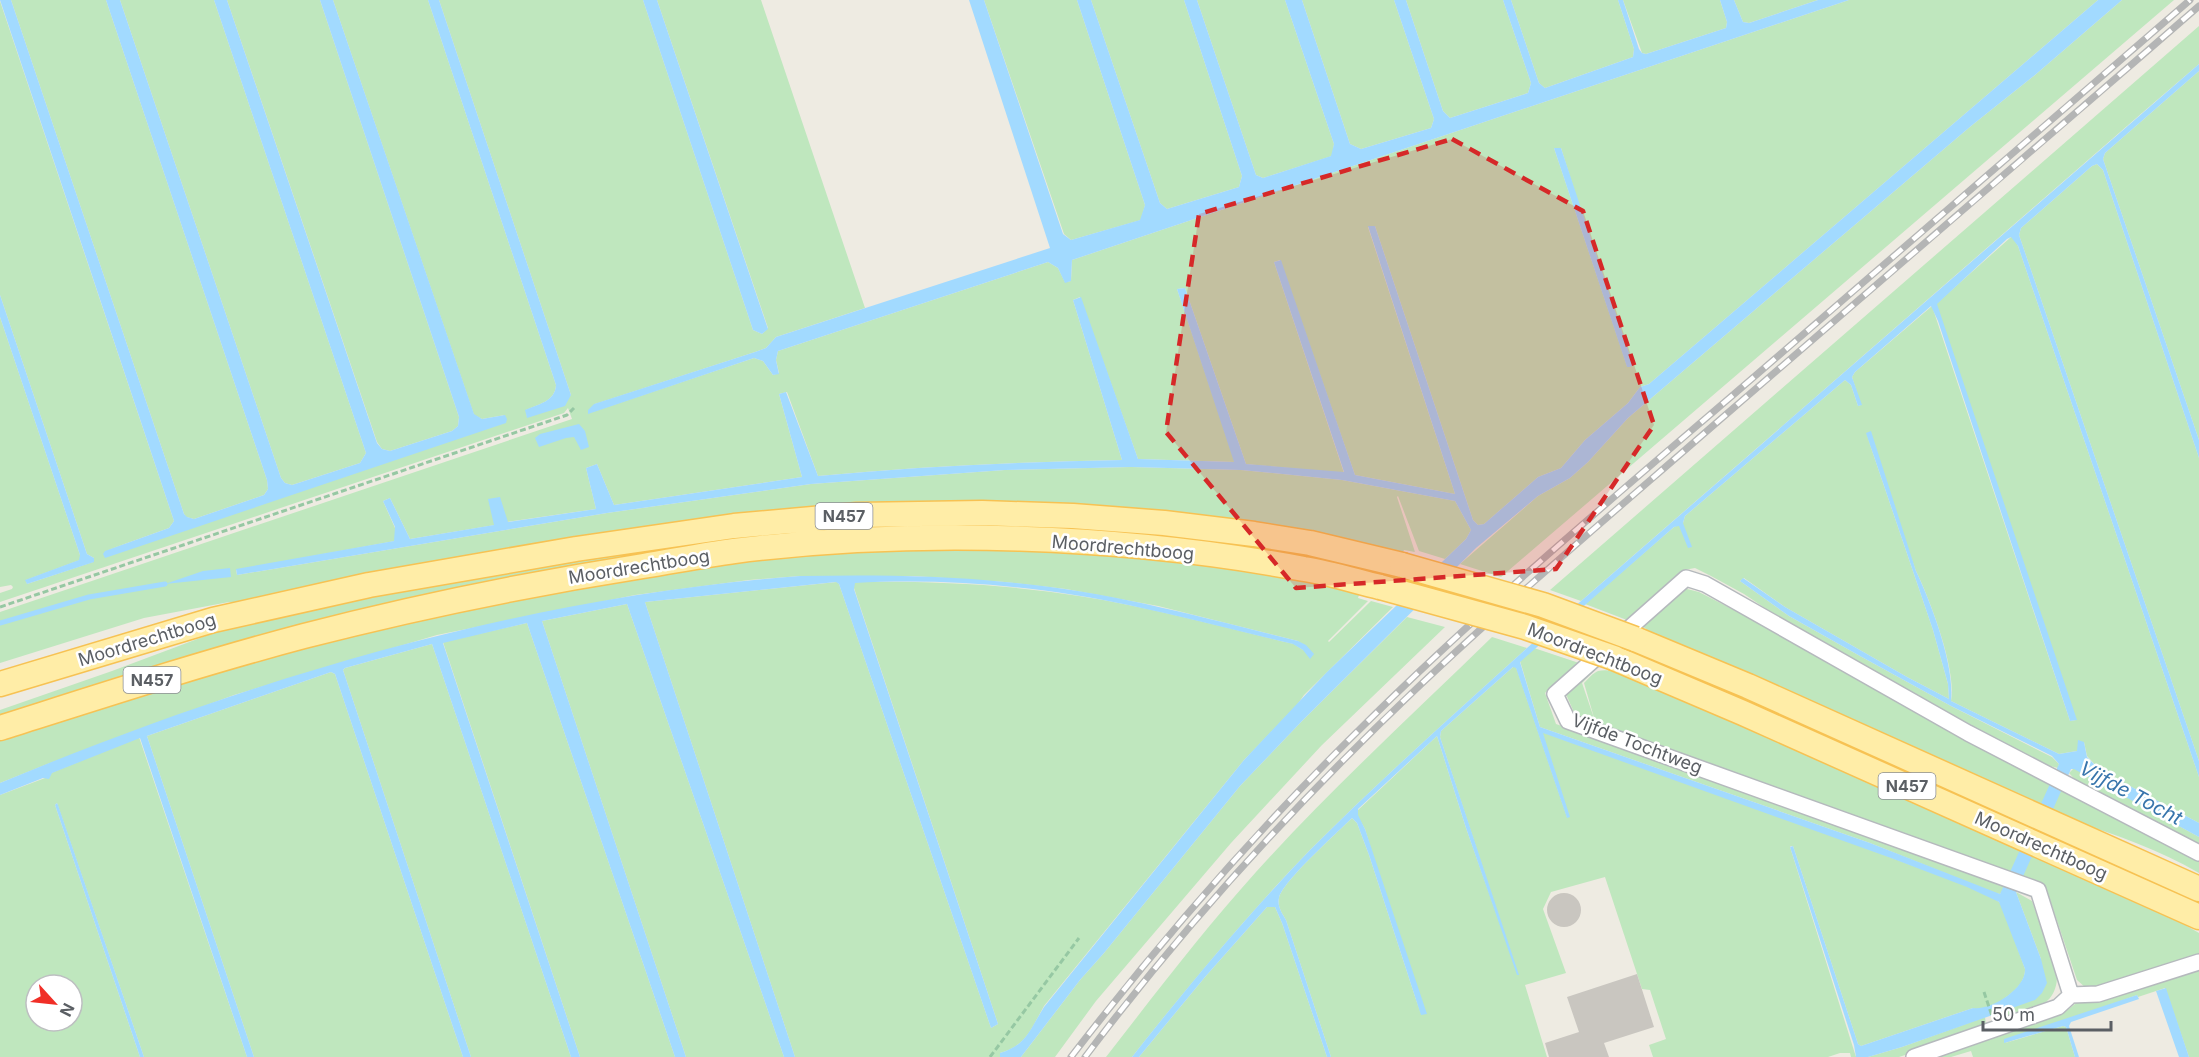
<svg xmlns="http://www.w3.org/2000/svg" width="2199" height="1057" font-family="Inter,sans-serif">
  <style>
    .green { fill: #bfe7be; fill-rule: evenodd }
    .water { fill: #a2daff }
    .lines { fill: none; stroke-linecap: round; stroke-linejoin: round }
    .stream { stroke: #a2daff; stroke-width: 5 }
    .building { fill: #c9c6c0 }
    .street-casing { stroke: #b5b9bd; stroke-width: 18 }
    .primary-casing { stroke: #f7c253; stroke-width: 27 }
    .path { stroke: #96c8a3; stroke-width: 3; stroke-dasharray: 6 3; stroke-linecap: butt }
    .street { stroke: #fff; stroke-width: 15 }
    .primary { stroke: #ffeda7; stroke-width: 24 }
    .rail-casing { stroke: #b4b5b5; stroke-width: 7 }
    .rail { stroke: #fff; stroke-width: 4.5; stroke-dasharray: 14; stroke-linecap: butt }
    .primary-bridge-casing { stroke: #f7c253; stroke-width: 27; stroke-linecap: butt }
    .primary-bridge { stroke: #ffeda7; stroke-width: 24 }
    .marked { fill: #d62828; fill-opacity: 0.2; stroke: #d62828; stroke-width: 4.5; stroke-dasharray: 12 8; stroke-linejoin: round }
    .labels { text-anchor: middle; stroke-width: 5; stroke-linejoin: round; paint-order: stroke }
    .shield { fill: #fff; stroke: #8c8f92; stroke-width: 1.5 }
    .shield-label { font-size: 16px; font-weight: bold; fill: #5b5f64 }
    .street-label { font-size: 18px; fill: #5b5f64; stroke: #fff }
    .water-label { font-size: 20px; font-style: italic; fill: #3875ac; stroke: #fff }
  </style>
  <rect width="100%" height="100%" fill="#eeebe2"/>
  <path class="green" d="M11 0H106L267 480 268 489 264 495 194 519 186 517 184 514Z
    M120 0H214L366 453 360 463 292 485 285 483 281 478Z
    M227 0H320L459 417 458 426 452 431 390 451 382 449 377 442Z
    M333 0H428L556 385C555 402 538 404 526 410L527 417 571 395 439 0H643L753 330 762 334 768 328 657 0H761L865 308 776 337 766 348 755 352 595 404 589 413 754 358 763 361 773 375 779 373 776 360 778 351 1048 262 1058 268 1065 282 1071 281 1072 260 1849 0H2098L1649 384 1640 387 1628 403 1585 440 1561 468 1538 477 1484 524 1478 525 1473 520 1375 226 1368 227 1455 494 1355 475 1280 260 1274 262 1344 473 1246 464 1185 288 1177 289 1235 462 1138 459 1080 297 1073 300 1122 460C1020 462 919 466 818 476L787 392 779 394 802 477 614 505 597 464 586 468 596 509 507 522 499 497 495 525 410 539 390 498 383 501 395 528V541L236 570 237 575 607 513 811 484 1005 470 1131 467 1241 470 1342 480 1455 501 1471 530 1466 539 1445 559 1419 551 1398 496 1397 497 1415 552 1404 550 1403 552H1390L1036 503 402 569 235 603 229 602 144 618 0 663V612L572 419 568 408 564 413 0 602V593L12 589 13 587 11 585 0 587V317L80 555V560L26 580 27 584 93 562 94 558 87 554 0 295V1L174 521 169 528 105 551 505 415 482 419 474 415ZM1554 148H1561L1630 367 1627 366Z
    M984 0H1077L1145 205 1141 220 1071 240 1064 234Z
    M1091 0H1184L1242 176 1239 187 1167 209 1160 203Z
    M1197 0H1285L1334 144 1332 156 1263 178 1256 175Z
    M1302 0H1394L1434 119 1431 128 1361 149 1350 144Z
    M1406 0H1503L1531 83 1528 93 1450 118 1443 111Z
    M1511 0H1618L1634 49 1633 57 1545 88 1539 83Z
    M1623 0H1720L1727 22 1726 28 1646 54 1642 53Z
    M1734 0H1818L1749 23 1743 22Z
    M2122 0H2174L1501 577 1460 564 1538 496 1570 478 1588 462 1628 418 1971 126 2035 75Z
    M2199 26V64L2142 113 1581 601 1550 590Z
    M2199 71V440L2103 159 2105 153Z
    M2097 164 2103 170 2199 458V761L2019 235 2021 228 2092 166Z
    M2011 237H2013L2018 246 2199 777V823L2100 770 2087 756 2084 742 2077 751 2059 754 1951 701C1957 670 1930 600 1916 571L1866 433 1933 630 1948 684 1949 699 1907 677 1785 607 1744 578 1740 581 1789 616 1860 656 1951 706 2052 757 2059 764 2058 768 2046 765 2044 766 1787 623 1744 594 1711 576 1695 568 1684 570 1677 575 1627 620 1585 604 1674 527 1683 523 1685 516 1845 380 1851 385 1858 406 1861 405 1852 377 1855 372 1932 306 2070 721 2076 720 1936 304Z
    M880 523H1048L1227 541 1312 555 1398 573 1391 580 1229 548 737 542 0 718V710L112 671 248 620 344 599 734 535Z
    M1011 549 1133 556 1232 569 1352 590V593L1359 595 1358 598 1368 601 1328 641 1329 642 1371 601 1393 607 1304 695 1297 705 1244 760 1044 1006C1031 1029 1027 1045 1000 1053V1057H795L645 602 837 582 839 584 991 1028 998 1024 854 588V582C929 581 1005 584 1079 596 1151 607 1222 627 1294 644L1303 650 1298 641 1158 606 1066 589 1005 582 914 576H800L749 580 635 595 437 635 234 695 45 765 0 783V738L129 696 356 634 471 607 652 574 757 560 854 551Z
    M1687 589 1699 592 1757 622 2199 860V873C2160 850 2117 835 2073 821L1655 636 1641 625 1679 591Z
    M627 604 784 1057H686L542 621Z
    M1407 617 1445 627 1322 745 1231 843 1096 1001 1055 1057H1021L1080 980 1104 953 1240 786 1302 721Z
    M527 623 675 1057H580L443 642Z
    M1492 637 1527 648C1454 714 1380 780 1310 850 1247 915 1188 986 1132 1057H1106C1155 994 1203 931 1256 872 1330 790 1413 714 1492 637Z
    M432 644 571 1057H471L343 670 345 668Z
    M1628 646 1682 668 2199 899V907L1622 652Z
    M1534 648 1579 663 1545 693 1556 724 1990 878 2005 887 2000 894 1995 893 1870 843 1540 727 1520 661Z
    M1513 667H1516L1567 817 1569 816 1542 732C1665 776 1789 819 1911 865 1930 872 1991 891 2002 905L2025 969C2026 989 1997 1003 1982 1012L1973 1008 1861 1046 1858 1044 1793 846H1791L1790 847 1856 1057H1851L1850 1053H1840L1828 1057H1653L1649 1045 1666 1039 1650 990 1642 989 1605 877 1551 892 1543 909 1566 973 1525 985 1547 1057H1331L1286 920C1282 913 1277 906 1279 898 1282 882 1338 832 1352 818L1357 823 1369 855 1421 1015 1365 829 1357 815 1358 810 1437 736 1466 828 1518 975 1440 737 1441 731Z
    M1591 669 1595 670 1582 683 1595 721 1584 683C1588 679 1593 673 1598 671 1616 666 1650 684 1667 691L2173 918 2199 933V957L2102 988H2086L2077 980 2048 894 2040 885 2027 878 1577 719 1565 692Z
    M331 672 335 674 463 1057H254L147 736Z
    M139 737 247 1057H144L57 803 55 805 140 1057H0V795L45 778 51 773ZM36 985H72V1021H36Z
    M2074 768 2199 837V845L2079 784 2069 773Z
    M2016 892 2032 901 2057 974C2058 1008 2028 1011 2002 1020L1996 1013 2041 959Z
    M1267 907H1275L1282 923 1327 1057H1139L1205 977Z
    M2199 966V1057H2189L2165 988 2138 997 2137 995 2005 1043 2063 1026 2066 1027 2075 1057H1973L1971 1051 1951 1057H1932L2065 1012 2080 1000Z
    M1985 1017 1986 1025 1981 1030 1899 1057H1868L1902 1047Z"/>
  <path class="water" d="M0 0H11L184 514 187 517 194 519 264 495 268 489 267 480 106 0H120L281 478 285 483 292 485 360 463 366 453 214 0H227L377 443 382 449 390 451 452 431 458 426 459 417 320 0H333L474 414 482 419 505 415 507 419 506 423 105 558 103 554 105 551 169 528 174 521Z
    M428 0H439L571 395 565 406 527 418 525 410C538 404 555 402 556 385Z
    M643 0H657L768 329 762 334 753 330Z
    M969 0H984L1063 234 1071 240 1140 220 1145 205 1077 0H1091L1160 203 1167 209 1239 187 1242 176 1184 0H1197L1256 175 1263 178 1331 156 1334 144 1285 0H1302L1350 144 1361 149 1431 128 1434 119 1394 0H1406L1443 111 1450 118 1528 93 1531 83 1503 0H1511L1539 83 1545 88 1633 57 1634 49 1618 0H1623L1639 49 1642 53 1646 54 1726 28 1727 22 1720 0H1734L1743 22 1749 23 1818 0H1849L1072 260 1071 281 1065 283 1058 268 1048 262 778 351 776 360 779 374 773 375 763 361 754 358 588 414V410L594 404 755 352 766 348 776 337 1050 248Z
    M2098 0H2122L2035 75 1971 126 1628 418 1588 462 1570 478 1538 496 1476 548 1302 721 1240 786 1104 953 1080 980 1021 1057H1000V1053C1027 1045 1030 1029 1044 1007L1244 760 1327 672 1466 539 1471 530 1455 501 1342 480 1241 470 1131 467 1005 470 811 484 607 513 237 575 236 569 394 541 395 527 383 501 390 498 410 539 494 525 488 499 500 497 508 522 596 509 586 468 597 464 614 505 802 477 779 394 786 392 818 476C919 466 1020 462 1122 460L1073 300 1081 297 1138 459 1234 462 1177 289 1185 288 1246 464 1344 472 1274 262 1281 260 1355 475 1455 494 1368 226H1375L1473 520 1478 525 1484 524 1538 477 1561 468 1585 440 1628 403 1640 387 1649 384Z
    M2199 64V71L2105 153 2103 159 2199 440V458L2103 170 2097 164 2092 166 2021 228 2019 235 2199 761V777L2018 246 2011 237 2007 239 1937 304 2077 720 2070 721 1938 321 1931 306 1855 372 1852 377 1862 405 1858 406 1851 385 1845 380 1685 516 1683 523 1692 547 1688 548 1679 526 1674 527 1520 662 1540 727 1870 843 2000 894 2059 764 2052 756 1951 706 1860 656 1789 616 1740 581 1743 578 1785 607 1907 677 1949 699 1948 684 1933 630 1866 433 1871 431 1916 571C1931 603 1955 665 1951 701L2059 754 2077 751 2078 740 2084 742 2087 757 2100 770 2199 823V837L2074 769H2071L2016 892 2041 959 2047 983 2042 993 2035 1000 1902 1047 1868 1057H1856L1854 1045 1790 847 1793 846 1858 1044 1861 1046 1973 1008C1990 1011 2026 989 2025 969L1999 902 1967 887 1891 858 1543 733 1570 817 1567 818 1516 668 1513 667 1441 731 1440 737 1519 975H1517L1466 828 1437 736 1358 809V815L1365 829 1427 1014 1421 1015 1369 855 1357 823 1352 818C1338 832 1282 882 1279 898 1277 906 1282 913 1286 920L1331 1057H1327L1282 923 1275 907H1267L1205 977 1139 1057H1132C1187 987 1248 914 1310 850 1380 780 1454 714 1527 648Z
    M1554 148H1561L1633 365 1630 367H1627Z
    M0 295 87 554 94 558V562L27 584 25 580 79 560 80 555 0 317Z
    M579 424 585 431 589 447 581 450 574 437 566 438 539 447 535 438 540 434Z
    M230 568 231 577 165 584 203 571Z
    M800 576C868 575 937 575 1005 582 1105 590 1201 617 1298 641L1306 645 1314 654 1310 659 1303 650 1293 644C1238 631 1184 617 1128 605 1041 586 943 578 855 583L854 589 998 1024 991 1028 839 584 836 582 645 602 795 1057H784L627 604 542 621 686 1057H675L527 623 443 643 580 1057H571L432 644 345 668 343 670 471 1057H463L335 674 331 672 147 736 254 1057H247L140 738 52 773 49 779 43 778 0 795V783C255 677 524 597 800 576Z
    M57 803 58 805 144 1057H140L55 805Z
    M2166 988 2189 1057H2179L2156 991Z
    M2137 995 2139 999 2071 1022 2069 1026 2079 1057H2075L2066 1027 2063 1026 2004 1043V1039Z"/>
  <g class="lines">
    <path class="stream" d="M0 623 89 597 165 584"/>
  </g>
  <path class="building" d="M1547 910a17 17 0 1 1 34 0a17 17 0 1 1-34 0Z
    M1637 974 1654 1027 1604 1043 1609 1057H1549L1545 1043 1579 1032 1567 997Z"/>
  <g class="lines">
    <g class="street-casing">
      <path id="street" d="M2071 995 2098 994 2199 962
        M1914 1057 2058 1007 2071 995 2038 890 1568 721 1555 694 1686 578 1705 584 1968 733 2199 853"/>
    </g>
    <g class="primary-casing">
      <path id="primary" d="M1635 639 1748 686 2199 889
        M1614 658 1743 713 2199 917
        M0 684 213 620 369 585 576 549 734 526 857 515 982 513 1073 516 1164 523 1254 534 1310 543 1402 565
        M0 728C101 696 202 663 304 636 416 607 529 584 643 566 674 561 704 555 734 551 918 528 1122 535 1304 569 1330 573 1355 581 1380 587"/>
    </g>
    <path class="path" d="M0 607 567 415 574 408
      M1984 992 1992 1016
      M990 1057 1079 938"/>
    <use href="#street" class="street"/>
    <use href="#primary" class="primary"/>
    <g class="rail-casing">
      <path id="rail" d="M1071 1057C1161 940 1258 829 1363 726 1480 610 1607 503 1733 395 1885 264 2037 132 2190 0
        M1085 1057C1184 926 1296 803 1415 690 1512 598 1614 512 1715 424 1876 285 2038 146 2199 6"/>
    </g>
    <use href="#rail" class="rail"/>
    <g class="primary-bridge-casing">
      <path id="primary-bridge" d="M1402 565 1543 605 1635 639
        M1380 587 1525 627 1614 658"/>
    </g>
    <use href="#primary-bridge" class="primary-bridge"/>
  </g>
  <path class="marked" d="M1452 139 1583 211 1654 425 1556 569 1296 588 1166 432 1199 214Z"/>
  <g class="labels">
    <g class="shield">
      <rect x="815.5" y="503" width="57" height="26" rx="4.5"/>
      <rect x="123.5" y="667" width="57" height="26" rx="4.5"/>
      <rect x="1878.5" y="773" width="57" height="26" rx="4.5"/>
    </g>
    <g class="shield-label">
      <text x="844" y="522">N457</text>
      <text x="152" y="686">N457</text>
      <text x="1907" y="792">N457</text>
    </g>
    <g class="street-label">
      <text transform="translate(1123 548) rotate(5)" y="6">Moordrechtboog</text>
      <text transform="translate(639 567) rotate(-9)" y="6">Moordrechtboog</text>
      <text transform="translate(147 640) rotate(-17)" y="6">Moordrechtboog</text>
      <text transform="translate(1595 654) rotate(21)" y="6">Moordrechtboog</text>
      <text transform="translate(1637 744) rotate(21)" y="6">Vijfde Tochtweg</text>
      <text transform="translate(2041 846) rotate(24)" y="6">Moordrechtboog</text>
    </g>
    <g class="water-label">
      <text transform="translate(2131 793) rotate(28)" y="7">Vijfde Tocht</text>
    </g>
  </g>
  <g transform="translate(54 1003) rotate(117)"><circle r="28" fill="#ffffff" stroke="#bdbfc1" stroke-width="1.5"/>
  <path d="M0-4.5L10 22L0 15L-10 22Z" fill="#f02f27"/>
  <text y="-9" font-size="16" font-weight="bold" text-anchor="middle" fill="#5b5f64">N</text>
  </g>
  <path d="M1983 1021v9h128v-9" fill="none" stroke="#5b5f64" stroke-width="3"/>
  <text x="1992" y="1021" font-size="18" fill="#5b5f64" stroke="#ffffff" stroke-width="4.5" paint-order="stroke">50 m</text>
</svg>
